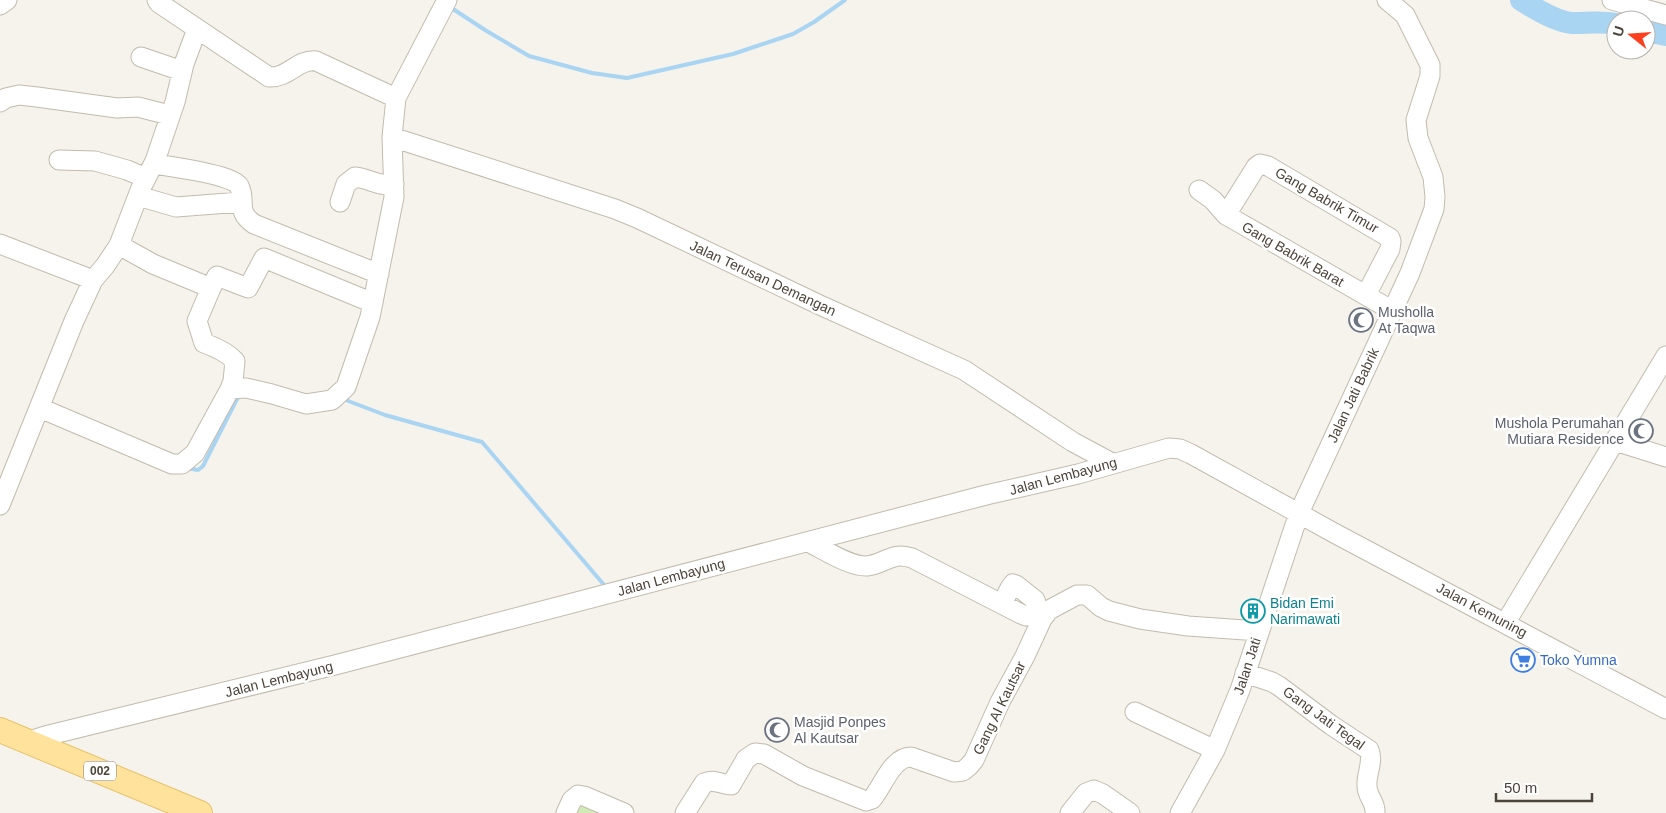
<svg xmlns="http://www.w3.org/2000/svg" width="1666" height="813" font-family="Arial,sans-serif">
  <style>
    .green { fill: #d2eab5 }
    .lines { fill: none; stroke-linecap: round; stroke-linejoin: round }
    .stream { stroke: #a9d4f2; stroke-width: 4 }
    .river { stroke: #a9d4f2; stroke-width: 22 }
    .minor-casing { stroke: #c2bbae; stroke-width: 21 }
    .major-casing { stroke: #e6c16a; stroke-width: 26 }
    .minor { stroke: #fff; stroke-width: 19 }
    .major { stroke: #ffe39c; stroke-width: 24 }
    .labels { text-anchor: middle; stroke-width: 5; stroke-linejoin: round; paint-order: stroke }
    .shield { fill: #fff; stroke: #817c74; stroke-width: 1 }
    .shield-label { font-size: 12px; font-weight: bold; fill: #4b4439 }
    .street-label { font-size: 14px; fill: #4b4439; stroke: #fff }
    .worship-label { font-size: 14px; fill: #5b616d; stroke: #fff; text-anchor: start }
    .culture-label { font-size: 14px; fill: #0d838f; stroke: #fff; text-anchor: start }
    .shop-label { font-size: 14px; fill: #366cbe; stroke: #fff; text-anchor: start }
  </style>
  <rect width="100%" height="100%" fill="#f6f3ec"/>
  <path class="green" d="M573 803 617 813H569Z"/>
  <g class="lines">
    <path class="stream" d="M450 7 485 30 529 56 592 73 627 78 733 54 793 34 814 22 845 0
      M343 399 385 415 482 442 605 586
      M186 468 198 470 203 466 237 399 242 394"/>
    <path class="river" d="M1521 0C1534 8 1556 22 1572 23 1587 23 1601 21 1616 24
      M1646 31 1666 35"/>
    <g class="minor-casing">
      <path id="minor" d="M157 0 159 3 269 77C289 78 297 59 316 61L396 98
        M1612 0 1666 15
        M0 5 7 0
        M141 57 182 71
        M0 102 6 98 19 95 37 97 117 108 138 107 169 115
        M392 137 615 209 637 218 822 306 964 370 1073 442 1112 463
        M59 160 95 161 127 170 146 178
        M154 164C168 166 234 175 239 186 247 202 235 211 254 224L379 274
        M1199 190 1213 200 1226 215 1393 311
        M138 196 176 207 241 202
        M340 202 346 184 355 177C368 178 382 188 394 184
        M1226 215 1256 167 1260 164 1268 166 1390 238 1391 241 1390 249 1366 295
        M0 244 93 280 74 321 0 505
        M119 245 141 188 155 161 175 102 184 64 197 29
        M93 280 105 266 119 245 153 264 211 288 197 321 204 343C215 347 227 352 235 361L233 381 230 389
        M211 288 217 276 248 288 264 258 373 303
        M40 408 172 464H182L195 453 230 389 246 388 272 394 306 404 332 400 346 387 370 317 394 197 392 137 396 98 447 0
        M1615 441 1666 457
        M808 542C823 549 850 567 867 566 885 564 892 551 912 558L1021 614 1026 616 1032 615 1037 606 1035 600 1016 585 1013 584 1010 588 1002 604
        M1506 622 1666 356
        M1245 673 1272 682 1279 686 1331 725 1369 750C1374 762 1366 773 1367 786 1367 797 1376 802 1375 813
        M1135 712 1215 750
        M32 743 36 739 45 736 335 665 986 495 1078 474 1169 448 1180 449 1191 454 1336 534 1666 709
        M566 813 572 800 578 795 584 796 624 813
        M685 813 704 783C715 778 721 785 731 785L746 759 755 753 764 754 803 776 866 801 872 799C883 786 892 757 911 757L954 772 963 771 969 766 974 760 1000 702 1025 656 1042 619 1049 610 1077 595H1087L1101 607 1109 611 1140 619 1188 626 1259 631
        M1070 813 1086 793 1094 790 1103 794 1130 813
        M1180 813 1215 750 1240 690 1299 513 1410 273 1434 209 1435 197 1433 177 1418 138 1416 120 1430 76V65L1405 15 1387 0"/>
    </g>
    <g class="major-casing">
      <path id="major" d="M0 730 200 813"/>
    </g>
    <use href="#minor" class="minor"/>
    <use href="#major" class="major"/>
  </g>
  <defs>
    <g id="mosque-ring" transform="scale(1.25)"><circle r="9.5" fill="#fff" stroke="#6b7280" stroke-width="1.5"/><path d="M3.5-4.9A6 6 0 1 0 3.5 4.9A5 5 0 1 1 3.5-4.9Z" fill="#6b7280"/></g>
    <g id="building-ring" transform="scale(1.25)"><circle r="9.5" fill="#fff" stroke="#0f9aa8" stroke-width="1.5"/><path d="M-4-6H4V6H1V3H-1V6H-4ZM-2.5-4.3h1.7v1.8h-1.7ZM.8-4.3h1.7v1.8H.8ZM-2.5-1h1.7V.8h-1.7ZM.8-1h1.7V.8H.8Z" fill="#0f9aa8"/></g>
    <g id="supermarket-ring" transform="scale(1.25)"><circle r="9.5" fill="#fff" stroke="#3f7fe0" stroke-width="1.5"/><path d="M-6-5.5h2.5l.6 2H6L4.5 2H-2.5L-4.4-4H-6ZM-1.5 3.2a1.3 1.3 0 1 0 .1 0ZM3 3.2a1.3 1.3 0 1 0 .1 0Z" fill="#3f7fe0"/></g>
  </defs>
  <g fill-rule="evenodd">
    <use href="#mosque-ring" x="1361" y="320"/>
    <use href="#mosque-ring" x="1641" y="431"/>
    <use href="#building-ring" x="1253" y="611"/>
    <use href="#supermarket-ring" x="1523" y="660"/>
    <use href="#mosque-ring" x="777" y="730"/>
  </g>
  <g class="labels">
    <rect class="shield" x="84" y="761.5" width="32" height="19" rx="4"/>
    <g class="shield-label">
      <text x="100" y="775">002</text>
    </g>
    <g class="street-label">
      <text transform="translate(1327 200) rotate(30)" y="5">Gang Babrik Timur</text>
      <text transform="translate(1293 254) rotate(30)" y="5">Gang Babrik Barat</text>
      <text transform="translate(763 278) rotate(25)" y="5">Jalan Terusan Demangan</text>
      <text transform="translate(1353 395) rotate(-65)" y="5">Jalan Jati Babrik</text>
      <text transform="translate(1063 476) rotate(-15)" y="5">Jalan Lembayung</text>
      <text transform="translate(671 577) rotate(-15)" y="5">Jalan Lembayung</text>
      <text transform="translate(1482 610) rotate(28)" y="5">Jalan Kemuning</text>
      <text transform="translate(1247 666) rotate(-72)" y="5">Jalan Jati</text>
      <text transform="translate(279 679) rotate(-14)" y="5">Jalan Lembayung</text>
      <text transform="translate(999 708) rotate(-64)" y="5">Gang Al Kautsar</text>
      <text transform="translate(1324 718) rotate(36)" y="5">Gang Jati Tegal</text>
    </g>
    <g class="worship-label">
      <text x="1378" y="317">Musholla<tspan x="1378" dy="16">At Taqwa</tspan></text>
      <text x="1624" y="428" text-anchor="end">Mushola Perumahan<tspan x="1624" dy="16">Mutiara Residence</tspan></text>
      <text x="794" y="727">Masjid Ponpes<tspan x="794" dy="16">Al Kautsar</tspan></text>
    </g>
    <g class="culture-label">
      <text x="1270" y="608">Bidan Emi<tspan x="1270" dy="16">Narimawati</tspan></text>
    </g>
    <g class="shop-label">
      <text x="1540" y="665">Toko Yumna</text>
    </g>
  </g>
  <g transform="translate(1631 35) rotate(287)"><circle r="24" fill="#ffffff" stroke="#b7b4b0"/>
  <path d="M0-4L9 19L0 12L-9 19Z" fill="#fc3f1d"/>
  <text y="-8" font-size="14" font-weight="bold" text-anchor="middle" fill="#4b4439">U</text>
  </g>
  <path d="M1496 793v8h96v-8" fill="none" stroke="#4b4439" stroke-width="2.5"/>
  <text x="1504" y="793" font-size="15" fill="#4b4439" stroke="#ffffff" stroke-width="4" paint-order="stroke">50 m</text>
</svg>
